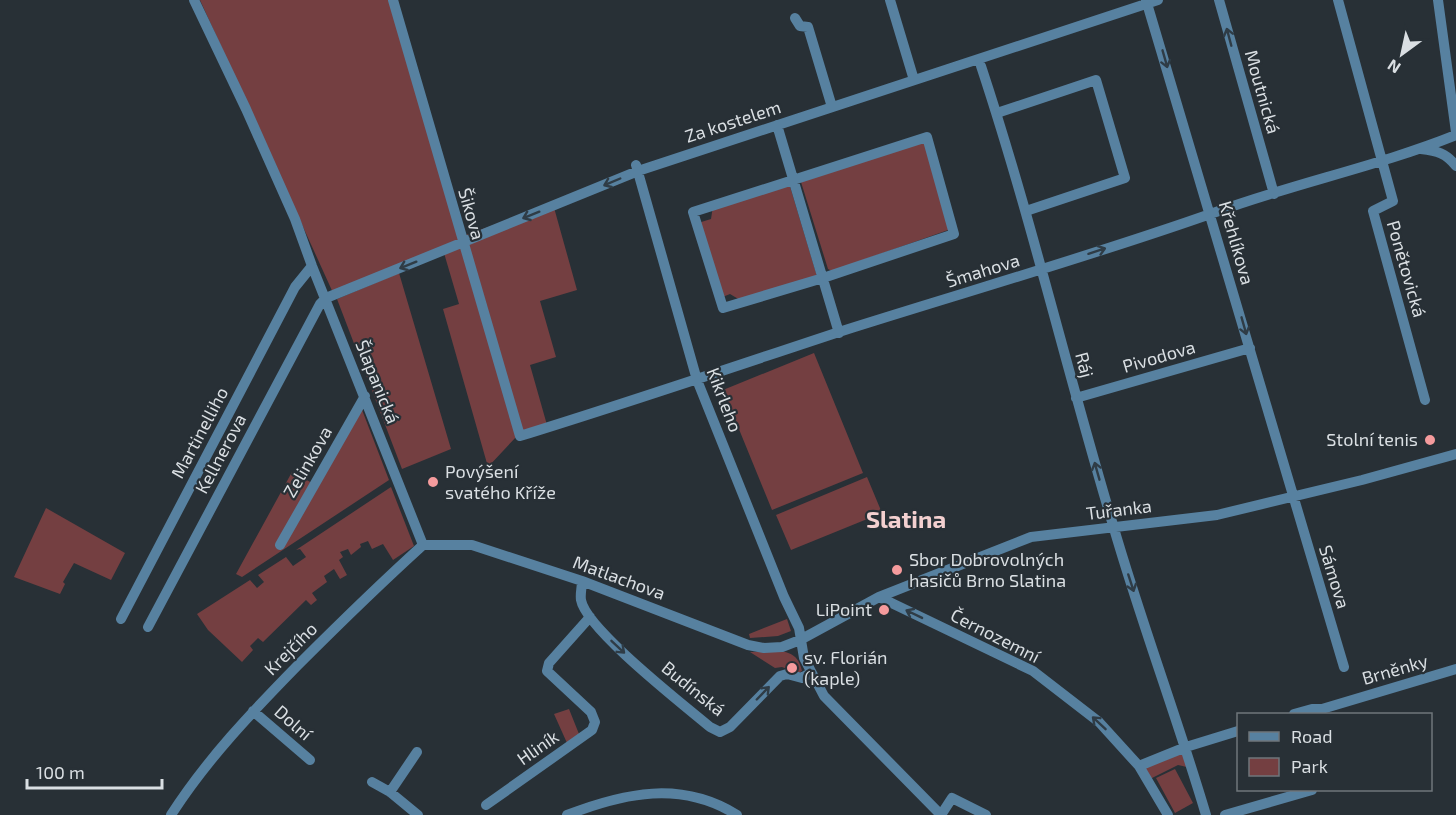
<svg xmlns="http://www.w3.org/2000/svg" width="1456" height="815" font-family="'Exo 2',sans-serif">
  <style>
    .green { fill: #743f41 }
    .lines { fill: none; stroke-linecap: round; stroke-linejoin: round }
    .minor { stroke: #5781a0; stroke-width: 10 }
    .oneway { stroke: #2f3c46 }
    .poi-dot { fill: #f59b9d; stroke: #283036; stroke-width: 2 }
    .labels { text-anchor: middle; stroke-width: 4.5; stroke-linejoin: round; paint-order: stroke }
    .street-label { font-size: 18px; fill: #dadfe3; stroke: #283036 }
    .poi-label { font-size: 18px; fill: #dadfe3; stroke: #283036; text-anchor: start }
    .district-label { font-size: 24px; font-weight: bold; fill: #f3d0d0; stroke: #283036 }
  </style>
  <rect width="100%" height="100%" fill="#283036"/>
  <path class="green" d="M200 0H391L460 237 553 204 577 290 540 301 556 357 530 365 547 425 517 436 488 467 443 309 459 304 444 253 334 295Z
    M926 141 951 229 832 271 828 269 801 182Z
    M789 183 817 276 740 300 730 294 720 298 698 223 711 219 713 206Z
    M399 273 451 449 402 469 337 299Z
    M814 353 863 473 772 510 723 390Z
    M359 402 389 480 242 577 236 574 292 472 312 483Z
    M867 477 882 513 791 550 776 515Z
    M391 487 414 546 393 560 383 544 372 549 368 541 360 544 361 547 351 555 348 549 340 552 343 557 339 560 347 575 340 579 334 569 324 576 327 582 312 593 317 600 311 605 306 600 263 642 258 638 250 646 253 650 242 662 208 630 197 614 250 580 257 588 264 582 258 575 286 557 293 566 306 557 300 549 296 550Z
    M46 508 125 553 111 580 74 563 63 582 65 584 60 594 14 577Z
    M787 619 791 631 778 636 750 638 749 634Z
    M750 652C772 652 797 644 802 671L798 673 782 667 775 668Z
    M569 709 579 734 567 743 554 714Z
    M1181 749 1187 767 1178 765 1150 779 1145 768Z
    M1175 769 1193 803 1175 813 1156 778Z"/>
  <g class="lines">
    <path class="minor" d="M194 0 246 109 295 219 312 266 423 545
      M393 0 520 436C627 403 733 367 839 332 965 292 1092 256 1216 212 1295 183 1379 166 1456 135
      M890 0 914 80
      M1146 0 1344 667
      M1219 0 1274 194
      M1338 0 1393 201 1373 211 1425 400
      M1438 0 1456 132
      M795 18 800 26 808 27 832 107
      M981 66C1031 217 1067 372 1113 525 1141 622 1177 717 1206 815
      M997 113 1096 80 1125 178 1026 211
      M777 125 839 333
      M927 137 954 234 823 278 723 308 693 212Z
      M1421 149C1437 151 1446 153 1456 166
      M636 165 697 380 784 597 799 628 804 658 824 696 941 815
      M1076 398 1250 348
      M280 545 365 396
      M423 545H472L582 581 748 645 764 648 782 647 800 640 879 597 1031 537 1217 515 1362 480 1456 454
      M582 581C582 587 580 594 581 600 586 629 684 705 710 727L720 732 730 727 780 676 787 674 802 678 811 672
      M879 597 1033 671 1099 722 1139 766 1168 815
      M121 619 295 287 312 266
      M148 627 320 304 326 298 638 171 1158 0
      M253 711 310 760
      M1294 714 1312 709H1322L1456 669
      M1139 766 1186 747 1238 731
      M372 782 390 792 418 815
      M390 792 417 752
      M486 805 592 730 595 722 591 712 547 671 549 663 590 617
      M171 815C207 759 252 712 298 665 339 624 380 584 423 545
      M567 815C624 793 681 780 737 815
      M941 815 952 798 986 815
      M1225 815 1312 790"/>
  </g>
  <defs><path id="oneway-shaft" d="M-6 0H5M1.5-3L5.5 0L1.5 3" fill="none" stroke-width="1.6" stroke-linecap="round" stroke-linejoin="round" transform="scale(1.5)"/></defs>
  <g class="oneway">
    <use href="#oneway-shaft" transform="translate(1229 37) rotate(-105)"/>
    <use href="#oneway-shaft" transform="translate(1165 59) rotate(74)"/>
    <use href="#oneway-shaft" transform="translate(612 182) rotate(157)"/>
    <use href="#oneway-shaft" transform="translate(531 215) rotate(158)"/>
    <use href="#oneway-shaft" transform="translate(1097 251) rotate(-18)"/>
    <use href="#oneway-shaft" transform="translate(408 265) rotate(158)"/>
    <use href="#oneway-shaft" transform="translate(1244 326) rotate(74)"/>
    <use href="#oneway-shaft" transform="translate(1097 471) rotate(-106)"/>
    <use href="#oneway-shaft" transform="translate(1131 583) rotate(72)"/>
    <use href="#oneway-shaft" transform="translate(914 614) rotate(-154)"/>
    <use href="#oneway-shaft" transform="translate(618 647) rotate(43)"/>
    <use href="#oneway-shaft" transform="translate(763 693) rotate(-46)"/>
    <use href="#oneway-shaft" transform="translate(1099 723) rotate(-137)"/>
  </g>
  <g class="poi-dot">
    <circle cx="1430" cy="440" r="6"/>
    <circle cx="433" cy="482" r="6"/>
    <circle cx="897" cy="570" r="6"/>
    <circle cx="884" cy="610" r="6"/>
    <circle cx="792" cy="668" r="6"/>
  </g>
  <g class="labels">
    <g class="street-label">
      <text transform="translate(1262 92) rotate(74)" y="6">Moutnická</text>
      <text transform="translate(733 122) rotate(-18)" y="6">Za kostelem</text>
      <text transform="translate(471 214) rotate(74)" y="6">Šikova</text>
      <text transform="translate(1236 243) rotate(74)" y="6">Křehlíkova</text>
      <text transform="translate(1406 269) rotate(74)" y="6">Ponětovická</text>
      <text transform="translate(983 271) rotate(-17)" y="6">Šmahova</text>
      <text transform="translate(1159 357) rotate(-16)" y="6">Pivodova</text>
      <text transform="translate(1084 365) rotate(75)" y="6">Ráj</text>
      <text transform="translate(377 382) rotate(68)" y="6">Šlapanická</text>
      <text transform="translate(724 400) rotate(69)" y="6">Kikrleho</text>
      <text transform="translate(200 433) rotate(-62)" y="6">Martinelliho</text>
      <text transform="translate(221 454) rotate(-62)" y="6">Kellnerova</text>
      <text transform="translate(308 462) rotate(-60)" y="6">Zelinkova</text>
      <text transform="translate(1119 510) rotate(-7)" y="6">Tuřanka</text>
      <text transform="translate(1334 577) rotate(73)" y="6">Sámova</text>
      <text transform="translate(619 578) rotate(20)" y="6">Matlachova</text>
      <text transform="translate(995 636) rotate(27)" y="6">Černozemní</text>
      <text transform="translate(291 649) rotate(-45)" y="6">Krejčího</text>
      <text transform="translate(1395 670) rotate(-16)" y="6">Brněnky</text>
      <text transform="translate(693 689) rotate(39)" y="6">Budínská</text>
      <text transform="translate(293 723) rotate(41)" y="6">Dolní</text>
      <text transform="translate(538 748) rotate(-35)" y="6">Hliník</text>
    </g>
    <g class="poi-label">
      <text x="1418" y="446" text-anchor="end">Stolní tenis</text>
      <text x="445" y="478">Povýšení<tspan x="445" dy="21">svatého Kříže</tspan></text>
      <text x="909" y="566">Sbor Dobrovolných<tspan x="909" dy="21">hasičů Brno Slatina</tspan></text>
      <text x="872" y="616" text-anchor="end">LiPoint</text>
      <text x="804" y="664">sv. Florián<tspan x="804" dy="21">(kaple)</tspan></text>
    </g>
    <g class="district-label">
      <text x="906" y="528">Slatina</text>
    </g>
  </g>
  <rect x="1237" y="713" width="195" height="78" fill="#283036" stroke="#6f767b" stroke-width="1.5"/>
  <rect x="1249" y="732" width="30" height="9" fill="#5781a0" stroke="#6f767b" stroke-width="1.5"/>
  <text x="1291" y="743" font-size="18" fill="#dadfe3">Road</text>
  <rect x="1249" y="758" width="30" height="18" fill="#743f41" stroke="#6f767b" stroke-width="1.5"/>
  <text x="1291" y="773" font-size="18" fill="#dadfe3">Park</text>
  <g transform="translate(1402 54) rotate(213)" stroke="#283036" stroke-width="4.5" paint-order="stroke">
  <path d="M0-4.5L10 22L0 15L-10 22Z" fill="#dadfe3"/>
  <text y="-9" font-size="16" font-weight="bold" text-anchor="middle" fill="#dadfe3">N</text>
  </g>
  <path d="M27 779v9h135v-9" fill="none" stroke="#dadfe3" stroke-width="3"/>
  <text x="36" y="779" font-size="18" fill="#dadfe3" stroke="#283036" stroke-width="4.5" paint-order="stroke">100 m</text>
</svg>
